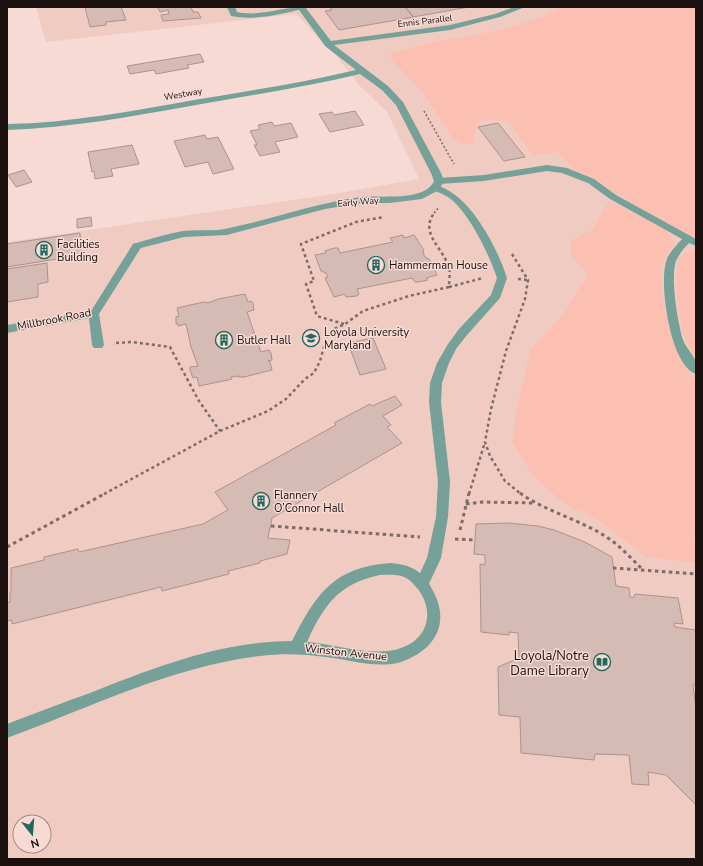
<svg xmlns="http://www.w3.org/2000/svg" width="703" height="866" font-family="'Nunito Sans',sans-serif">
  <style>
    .built { fill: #efcbc2; fill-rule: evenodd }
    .green { fill: #fcc0b2 }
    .building { fill: #d6bab4; stroke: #ad938d }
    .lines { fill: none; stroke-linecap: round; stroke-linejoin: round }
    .path-far2 { stroke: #7e6c68; stroke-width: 1.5; stroke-dasharray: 2 2; stroke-linecap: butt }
    .path-far1 { stroke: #7e6c68; stroke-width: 2.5; stroke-dasharray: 3 3; stroke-linecap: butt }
    .path { stroke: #7e6c68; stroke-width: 3; stroke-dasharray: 3.5 3.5; stroke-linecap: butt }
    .lane { fill: #75a198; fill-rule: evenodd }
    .street { fill: #75a198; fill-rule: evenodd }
    .labels { text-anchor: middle; stroke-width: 3; stroke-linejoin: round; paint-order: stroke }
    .far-street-label { font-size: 9px; fill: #1a110f; stroke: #f7dad4 }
    .poi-label { font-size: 11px; fill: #1a110f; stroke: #f7dad4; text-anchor: start }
    .street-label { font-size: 11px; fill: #1a110f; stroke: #f7dad4 }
    .near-poi-label { font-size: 13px; fill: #1a110f; stroke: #f7dad4; text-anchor: end }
  </style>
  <rect width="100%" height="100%" fill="#f7dad4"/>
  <path class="built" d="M36 7H696V859H7V242L340 193 419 179 387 112 359 85 338 58 296 14 46 42ZM20 822H44V846H20Z"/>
  <path class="green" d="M562 7H696V239L645 211 591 178 573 169 558 152 533 156 510 123C501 119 486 118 477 124L473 143 467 144 461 143 452 137 421 90 391 59 390 54C405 50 419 45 434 42 475 34 525 29 562 7Z
    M609 201C627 211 671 224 675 244 671 249 665 256 663 262 660 272 662 283 663 293 667 325 674 356 696 381V519L694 537 696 563 646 557 598 520 565 504 533 476 512 441 518 402 531 349 564 313 588 274 571 256V240L592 230Z
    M691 251H696V358C692 351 687 344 684 336 679 323 674 276 678 262 679 255 685 253 691 251Z"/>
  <path class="building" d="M85 7H121L126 20 106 22V25L90 27Z
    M162 7H191L193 12H198L201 18 163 21 161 15 169 14 168 10 160 12 158 8Z
    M329 7H405L414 17 339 30 325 11 332 10Z
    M405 7H469L413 17Z
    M200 54 204 62 187 65 189 68 156 74 154 70 130 74 127 66Z
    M355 111 364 125 330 132 319 114 332 112 334 115Z
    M272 122 274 126 291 123 298 137 275 142 280 152 260 156 254 145H257L250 131 260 129 258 125Z
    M498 123 525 157 504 161 478 127Z
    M205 135 207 139 218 137 234 169 213 174 208 162 185 167 174 141Z
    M132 145 139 164 111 169 113 176 95 179 94 171 92 172 88 152Z
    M24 170 32 182 16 187 8 175Z
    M91 217 92 226 77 228V219Z
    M80 233 82 255 7 267V244Z
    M403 235 404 238 414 235 424 250 423 251 424 253H423L425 257 429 259 437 275 426 278 428 280 419 282H415L412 278 357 289 359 294 357 296 346 297 345 294 334 297 326 280 325 278 328 277 326 273 321 271 315 255 326 253 325 251 334 248H338L340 253 393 242 390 238Z
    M47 263 48 282 38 284V297L7 302V269Z
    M245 294 248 302 251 301 253 303 254 310 247 312 261 352 269 350 271 353 272 360 268 361 270 362 272 370 244 377H239V376L231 377 232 379 228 380 199 386 197 377 193 378 190 370V367L198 366 191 347 186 324 178 326V323L176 324V317L179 316 177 308 204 302 208 303 218 299Z
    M373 338 386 369 360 375 348 343Z
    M395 396 402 405 383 416 391 425 387 427 402 443 272 518 268 538 290 540 287 554 260 561V563L228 571 229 574 162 591 161 587 12 624V620L7 621V603L10 602V593L11 592V568L44 560V557L78 549 79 552 203 524 228 510 215 492 336 425 334 423 370 404 372 406Z
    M508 523 538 526 554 530 585 542 612 557 616 586 629 588 630 597 633 598 635 594 678 598 683 624 674 623 675 627 696 630V684L693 685 696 708V805L666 775 648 772 649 785 632 784 629 755 595 754 594 760 521 753 520 717 499 715 498 667 519 658 518 633 509 632V635L481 632 480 564 485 565V555L474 554 476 524Z"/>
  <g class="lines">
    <path class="path-far2" d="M424 111 454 164
      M434 213 439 207"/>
    <path class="path-far1" d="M512 254 528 280 525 299 506 351 491 409 485 442 490 456 505 481 521 494
      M518 279 528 280
      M449 287 483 278
      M344 324 317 316 306 284 314 281 301 244 356 222 384 217
      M116 343 132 342 170 347 199 401 220 431
      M104 494 220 431 268 411 286 399 305 379 314 373 320 361 327 336 334 329 345 324 363 311 409 296 449 287C449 280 451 272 448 265 441 246 419 232 435 212
      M469 494 485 442"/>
    <path class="path" d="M520 493C548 513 583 520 611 540 623 549 633 560 643 570
      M466 504 483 502 533 503
      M271 526 420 537
      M460 530 469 493
      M455 539 475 540
      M7 547 106 493
      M613 568 696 574"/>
    <path class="lane" d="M227 7H235L237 12C259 17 282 7 304 7L303 9C280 14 255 21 231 16Z
      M547 165 567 168 594 179 616 195 696 239V246L689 243C684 248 679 254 676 261 670 278 678 323 683 340 686 348 693 354 696 362 697 365 696 371 696 374 670 366 659 284 666 262 668 253 676 246 682 239L610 199 588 183 562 173 547 171 484 181 439 184 434 181 439 178 484 175Z
      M436 185C470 194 497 247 507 278L500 298 467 335 456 349 449 363 442 383 441 402 450 482 448 517 441 558 427 588 422 590 417 588 415 584 427 558 436 517 438 482 429 402 430 383 437 363 448 344 459 329 491 295 497 278C489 254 471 217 452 200 446 195 440 193 433 190L431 188Z
      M137 243 142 246 99 314 104 345 102 348H94L92 345 89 318 7 333V325L91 311 133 244Z"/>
    <path class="street" d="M297 7H305L331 41 450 25 495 14 514 7H525L500 17 450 30 334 45 388 86 403 102 441 173 444 181 439 190 422 199 389 203H363L325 209 227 235 184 237 137 249 133 248 132 246 133 244C150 239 167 234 183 231 198 229 214 232 229 228 273 219 316 203 361 197 380 195 425 202 434 181L431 173 396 105 382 90 360 74C306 87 251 95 196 105 133 116 71 128 7 130V124C70 123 132 111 194 100 248 91 302 83 356 70L325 46Z
      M391 563C399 564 407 565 414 569 422 573 428 581 432 589 451 622 436 650 401 662 378 669 350 660 326 657 305 654 282 653 260 656 173 666 89 708 7 738V724C35 713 62 703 90 693 155 667 222 641 292 641 316 594 333 567 391 563ZM380 575C388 575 397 574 404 577 410 579 414 585 418 589 435 612 428 639 401 648 374 658 335 644 307 642 324 605 338 584 380 575Z"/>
  </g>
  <defs>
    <g id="building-ring" transform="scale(0.9)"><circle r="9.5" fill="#f7dad4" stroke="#21685d" stroke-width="1.5"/><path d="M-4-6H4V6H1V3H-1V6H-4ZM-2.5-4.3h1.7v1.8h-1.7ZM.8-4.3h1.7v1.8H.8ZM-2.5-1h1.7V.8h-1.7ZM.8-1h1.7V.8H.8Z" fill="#21685d"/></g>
    <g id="university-ring" transform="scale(0.9)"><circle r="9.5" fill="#f7dad4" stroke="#21685d" stroke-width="1.5"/><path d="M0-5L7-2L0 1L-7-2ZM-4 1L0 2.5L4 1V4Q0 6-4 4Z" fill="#21685d"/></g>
    <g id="library-ring" transform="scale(0.9)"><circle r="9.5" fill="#f7dad4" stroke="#21685d" stroke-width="1.5"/><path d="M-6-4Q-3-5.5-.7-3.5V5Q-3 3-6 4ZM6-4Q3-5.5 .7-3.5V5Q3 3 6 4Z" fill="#21685d"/></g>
  </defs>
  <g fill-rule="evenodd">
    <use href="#building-ring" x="44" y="250"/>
    <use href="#building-ring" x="376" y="265"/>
    <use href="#university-ring" x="311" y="338"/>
    <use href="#building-ring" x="224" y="340"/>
    <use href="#building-ring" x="261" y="501"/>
    <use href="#library-ring" x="602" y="662"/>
  </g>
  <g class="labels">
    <g class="far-street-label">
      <text transform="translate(425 21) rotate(-7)" y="3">Ennis Parallel</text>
      <text transform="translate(183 94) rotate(-10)" y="3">Westway</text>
      <text transform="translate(358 202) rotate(-5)" y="3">Early Way</text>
    </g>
    <g class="poi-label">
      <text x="57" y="248">Facilities<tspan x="57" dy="13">Building</tspan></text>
      <text x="389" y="269">Hammerman House</text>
      <text x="324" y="336">Loyola University<tspan x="324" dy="13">Maryland</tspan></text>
      <text x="237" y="344">Butler Hall</text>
      <text x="274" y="499">Flannery<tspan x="274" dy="13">O’Connor Hall</tspan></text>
    </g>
    <g class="street-label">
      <text transform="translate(54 319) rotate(-11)" y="4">Millbrook Road</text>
      <text transform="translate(346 652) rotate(6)" y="4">Winston Avenue</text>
    </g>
    <g class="near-poi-label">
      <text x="589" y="660">Loyola/Notre<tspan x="589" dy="15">Dame Library</tspan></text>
    </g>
  </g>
  <rect width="703" height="866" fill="none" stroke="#1a110f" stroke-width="16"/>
  <g transform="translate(32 834) rotate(163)"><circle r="19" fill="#f7dad4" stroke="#9f8a85"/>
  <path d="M0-3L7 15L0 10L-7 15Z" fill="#21685d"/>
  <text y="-6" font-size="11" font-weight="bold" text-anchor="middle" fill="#1a110f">N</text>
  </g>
</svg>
